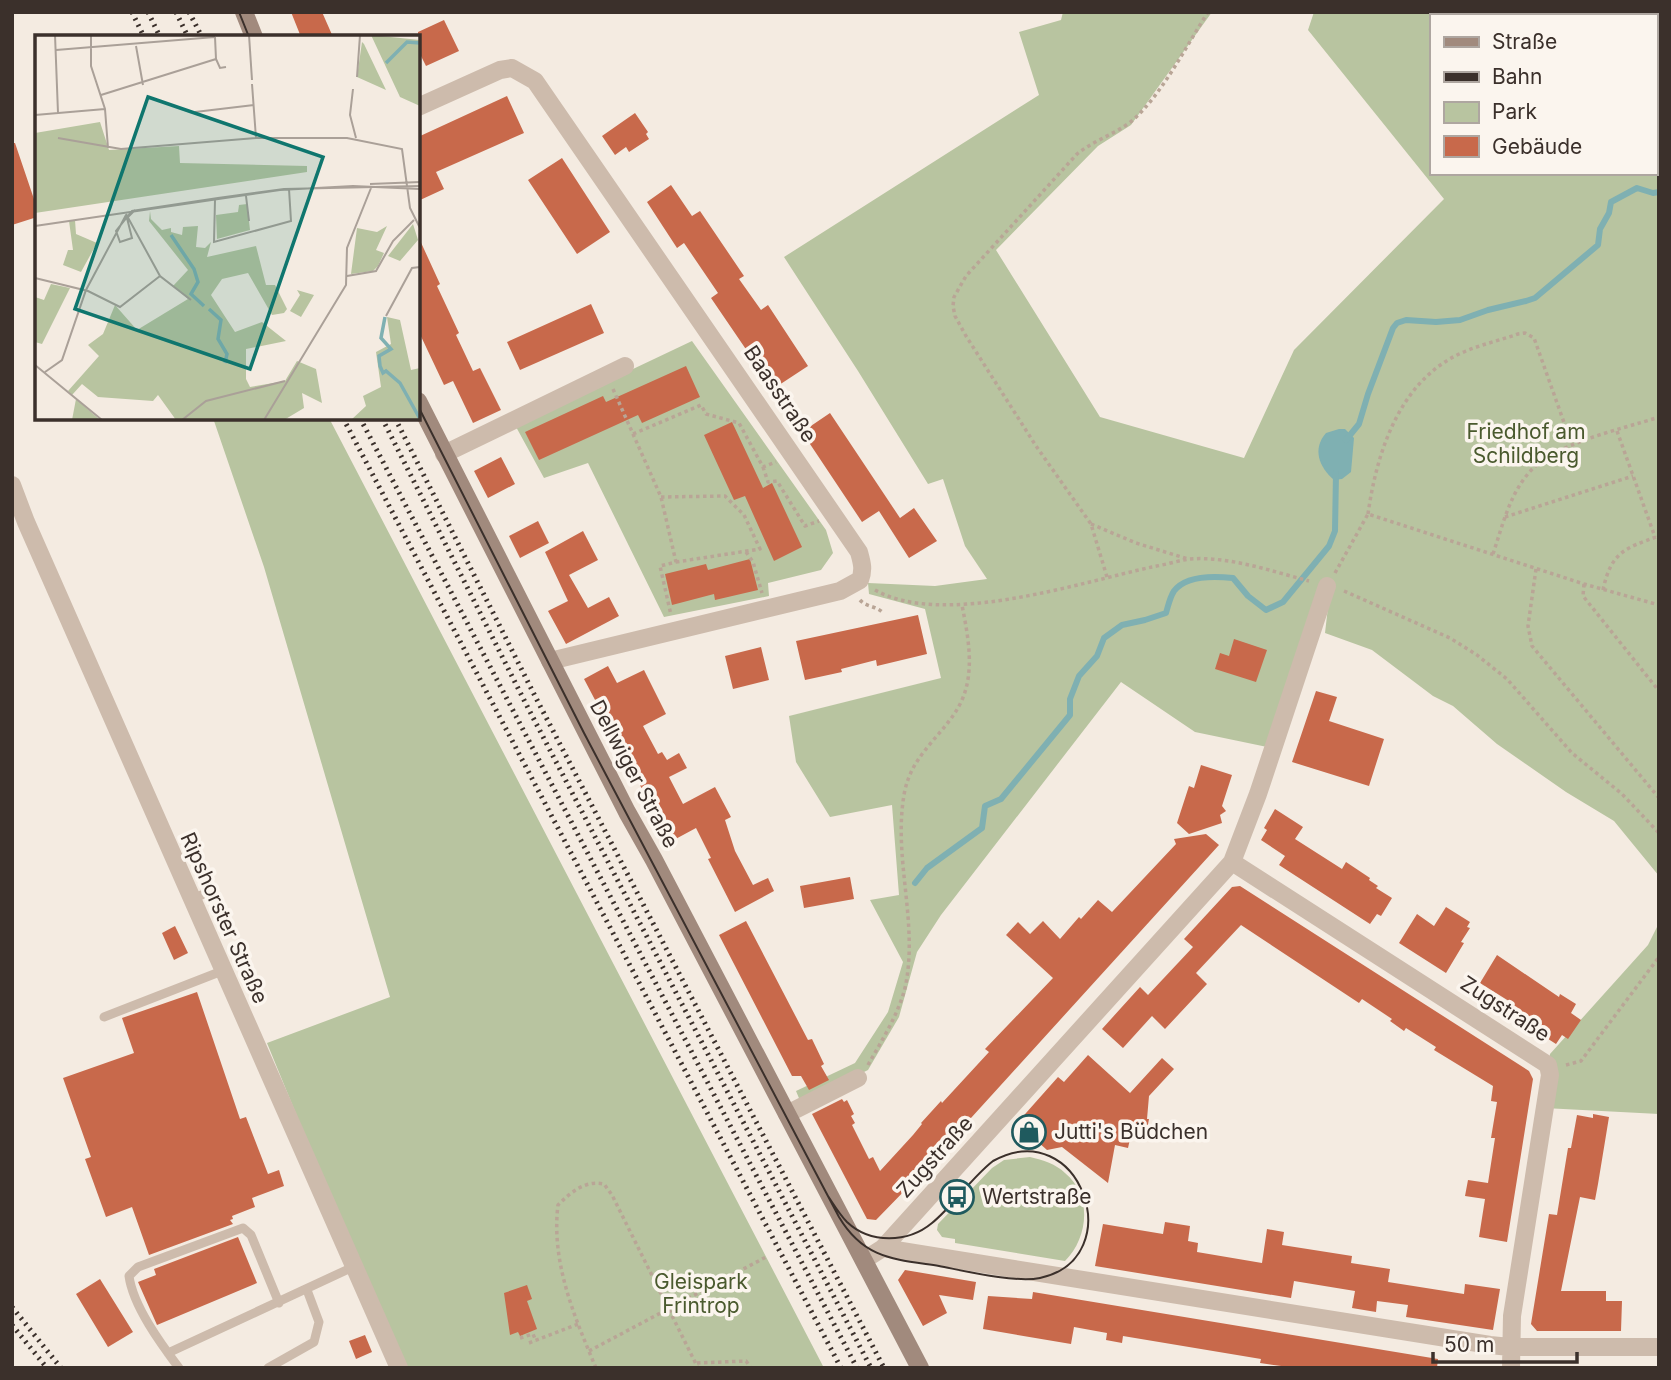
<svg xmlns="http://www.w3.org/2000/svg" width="1671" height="1380" font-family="Inter,sans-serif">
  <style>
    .green { fill: #b8c4a0 }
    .water { fill: #7fb0b2 }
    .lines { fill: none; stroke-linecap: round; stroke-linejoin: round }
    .stream { stroke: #7fb0b2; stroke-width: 6 }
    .building { fill: #c8694b }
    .path { stroke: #b9a596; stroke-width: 3.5; stroke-dasharray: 3.5 3.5; stroke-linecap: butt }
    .service { stroke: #cdbbac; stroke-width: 9 }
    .minor { stroke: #cdbbac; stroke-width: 18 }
    .secondary { stroke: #a18a7d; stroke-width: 18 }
    .tram { stroke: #3b302b; stroke-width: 2 }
    .rail { stroke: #3b302b; stroke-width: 5; stroke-dasharray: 2 5; stroke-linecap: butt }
    .labels { text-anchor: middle; stroke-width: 7; stroke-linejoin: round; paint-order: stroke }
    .street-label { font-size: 21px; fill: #3b302b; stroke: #fbf5ee }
    .park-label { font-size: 21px; fill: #4a5a2e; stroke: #fbf5ee }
    .poi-label { font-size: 21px; fill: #3b302b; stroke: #fbf5ee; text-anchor: start }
    .inset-river { fill: none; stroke: #7fb0b2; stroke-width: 3.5 }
    .inset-road { fill: none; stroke: #aaa098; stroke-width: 2 }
    .view { fill: #0f766e; fill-opacity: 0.15; stroke: #0f766e; stroke-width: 3.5 }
    .inset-edge { fill: none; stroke: #3b302b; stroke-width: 3.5 }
  </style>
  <rect width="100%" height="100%" fill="#f4ebe1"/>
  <path class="green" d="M1063 12H1212L1131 125 1098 146 996 250 1100 417 1244 458 1294 350 1444 199 1308 30 1314 12H1499L1501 16H1431V173H1655V56L1659 55V876L1614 821 1566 792 1497 744 1453 706 1433 696 1372 650 1325 633 1328 607 1272 748 1195 732 1121 682 941 915 917 952 899 1017 868 1070 801 1103 796 1091 855 1063 888 1012 903 962 870 900 899 895 892 805 830 817 796 762 789 716 941 678 925 609 869 594 868 583 935 586 987 579 965 546 943 479 928 484 858 371 784 257 1039 95 1019 32 1061 20Z
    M692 341 826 530 833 553 821 570 768 583 769 596 664 617 588 463 544 478 515 425Z
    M213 418H329L824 1368H406L357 1263 267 1043 390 997 264 567Z
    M1659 923V1114L1544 1108 1550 1054 1648 945Z
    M1030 1157C1043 1160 1056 1164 1065 1173 1093 1196 1088 1238 1065 1261L955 1243V1239L942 1237 937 1230 938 1224 992 1168 1004 1160Z"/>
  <path class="water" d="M1339 429H1345L1354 438 1351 472 1342 479 1334 480C1319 467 1312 449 1326 433Z"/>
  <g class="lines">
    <path class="stream" d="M1346 440 1359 424 1368 394 1393 328 1397 323 1406 320 1436 322 1460 320 1488 310 1526 301 1535 298 1598 245 1600 229 1609 213 1611 202 1637 188 1653 193 1659 192
      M915 883 927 868 982 828 985 806 1001 799 1070 715V699L1079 676 1097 656 1104 638 1122 625 1145 620 1166 613C1168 606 1170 597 1174 591 1186 575 1215 576 1233 578L1248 596 1266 610 1283 602 1329 546 1335 531 1336 473"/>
  </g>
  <path class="building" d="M291 12H322L333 37H301Z
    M444 20 459 51 426 66 418 50V32Z
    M507 96 524 133 436 172 444 189 418 201V137Z
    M635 113 648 132 646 134 649 139 629 152 626 147 615 155 602 136Z
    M12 143H15L37 208V217L12 225Z
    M562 158 610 232 577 254 528 180Z
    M671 185 692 216 700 211 744 276 739 279 761 310 768 305 808 366 773 389 711 298 718 293 684 243 677 248 647 202Z
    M418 236 440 284 437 286 459 333 456 335 473 371 480 368 501 410 473 423 453 381 444 385 418 330Z
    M591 304 604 333 520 370 507 342Z
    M686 366 700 397 642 423 638 415 539 460 525 432 603 396 606 402Z
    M830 413 900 518 914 508 937 541 909 558 879 511 862 522 802 432Z
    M732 422 763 488 772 483 802 547 774 561 745 496 734 500 704 435Z
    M501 457 515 484 488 498 474 471Z
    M538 521 549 543 520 558 509 536Z
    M583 531 598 560 569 575 588 608 609 597 619 616 566 644 548 611 568 601 545 552Z
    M750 559 758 590 715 600 714 594 672 605 665 574 706 564 708 570Z
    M918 615 927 654 877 666 876 660 841 669 842 672 805 680 796 641Z
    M1234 639 1267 650 1256 682 1215 669 1220 653 1229 656Z
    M761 647 769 680 733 689 725 656Z
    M608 666 617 683 644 670 666 714 643 726 658 754 662 752 667 760 679 753 687 768 669 777 683 804 715 787 731 817 725 820 735 851 753 885 768 878 774 891 735 912 708 859 711 858 696 828 670 842 584 679Z
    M1316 691 1337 697 1329 721 1384 739 1369 786 1292 762Z
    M1201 765 1232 775 1222 806 1226 811 1220 815 1222 823 1189 834 1177 823 1189 786 1194 788Z
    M1275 809 1303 827 1295 839 1342 869 1346 862 1370 878 1369 880 1378 886 1376 888 1392 898 1381 916 1377 914 1370 924 1279 865 1285 856 1261 840 1267 830 1264 828Z
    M1206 834 1219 845 911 1184 876 1220 867 1219 812 1114 842 1099 844 1102 847 1100 854 1114 851 1116 855 1123 852 1125 869 1159 873 1157 880 1171 913 1135 922 1124 921 1123 941 1101 942 1103 989 1052 985 1049 1053 978 1006 935 1018 922 1030 934 1043 921 1060 939 1079 917 1081 919 1098 900 1112 912 1176 844 1174 839Z
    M850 877 854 899 804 908 800 886Z
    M1240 886 1529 1071 1533 1079 1507 1242 1479 1237 1485 1199 1465 1196 1468 1180 1488 1183 1495 1138H1491L1497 1102 1491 1101 1493 1086 1434 1050 1436 1047 1406 1028 1404 1031 1390 1021 1392 1019 1362 999 1359 1003 1241 925 1196 973 1207 984 1165 1029 1152 1016 1123 1048 1102 1029 1140 987 1148 995 1193 947 1184 939 1232 887Z
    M1446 907 1470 922 1467 927 1470 928 1461 942 1464 943 1446 973 1399 943 1417 914 1434 926Z
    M746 921 808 1040 812 1039 824 1064 821 1066 829 1080 809 1090 801 1076H792L719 935Z
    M175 926 188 953 174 960 162 933Z
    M1497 955 1559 997 1560 994 1576 1004 1571 1013 1581 1020 1568 1039 1562 1035 1556 1044 1511 1015 1506 1011 1512 1003 1480 983Z
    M197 992 240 1119 246 1117 268 1174 279 1170 284 1186 252 1198 255 1207 232 1216 233 1219 230 1220 233 1224 149 1255 132 1207 106 1217 85 1159 91 1157 63 1078 134 1053 122 1018Z
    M1088 1055 1130 1093 1162 1058 1174 1069 1149 1096 1147 1119H1149L1145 1140 1130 1139 1128 1148 1115 1145 1108 1183 1062 1147 1047 1150 1029 1134 1023 1141 1011 1130 1058 1077 1064 1082Z
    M1593 1114 1609 1117 1598 1184 1595 1200 1580 1197 1561 1291H1606V1301H1622L1621 1331H1537L1531 1324 1549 1214 1557 1215 1568 1148H1571L1577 1115 1593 1118Z
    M1165 1222 1190 1226 1188 1241 1198 1243 1197 1252 1262 1263 1267 1229 1284 1232 1282 1245 1352 1256 1351 1263 1390 1269 1388 1282 1464 1294 1465 1284 1500 1289 1493 1330 1406 1317 1408 1305 1377 1301 1376 1312 1352 1308 1355 1291 1294 1281 1291 1298 1095 1266 1103 1224 1163 1234Z
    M238 1237 257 1283 157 1325 138 1282 156 1275 154 1269Z
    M905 1270 976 1282 973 1300 939 1295 947 1313 923 1326 898 1280Z
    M100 1279 133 1332 108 1347 76 1294Z
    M527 1285 532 1299 527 1301 537 1329 520 1336 518 1332 510 1335 504 1293Z
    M1033 1292 1438 1359 1437 1368H1296L1260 1363 1261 1359 1123 1336 1122 1343 1106 1340 1107 1333 1074 1327 1071 1344 983 1329 988 1296 1032 1299Z
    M365 1335 372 1352 356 1359 349 1341Z"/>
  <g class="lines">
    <path class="path" d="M613 389 661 497 676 562 660 566 671 615
      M1617 431 1655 537
      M633 434 701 405 706 414 739 423 763 467 776 462
      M763 467 768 482 777 481 805 526 819 521
      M661 497 725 496 744 515 760 549 676 562
      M1368 514C1377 450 1401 377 1466 351 1483 344 1501 340 1518 334L1525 333 1534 338 1572 445
      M1505 517 1633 476
      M1091 524 1136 543 1188 559
      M746 552 753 562 762 593
      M1493 554C1502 527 1509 497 1527 475 1552 443 1620 430 1659 417
      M1536 569 1528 626 1532 646 1659 798
      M1335 573 1368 514 1584 584 1659 605
      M1107 577 1091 524 1036 446 966 336 955 316 953 306 954 297 966 276 1077 154C1094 140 1116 134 1133 120 1163 93 1186 46 1208 12
      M1584 584 1583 596 1659 691
      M875 590C943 628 1078 583 1152 567 1164 565 1177 561 1189 559 1229 556 1271 571 1309 581
      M1603 590C1611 552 1625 548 1659 536
      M1344 591 1450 638 1477 655 1507 679 1572 753 1622 794 1659 833
      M860 600C866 607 877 606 883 613
      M868 1065C882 1040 898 1015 905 988 919 924 893 859 904 795 911 752 946 735 962 700 975 670 968 636 962 605
      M1566 1065 1581 1061 1659 957
      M520 1338 533 1334 536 1341
      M529 1343 578 1324
      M589 1351 766 1257
      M697 1363 746 1361 751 1368
      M596 1368C574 1316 551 1262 558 1205 571 1192 585 1180 604 1184L612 1195 698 1368"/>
    <path class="service" d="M191 899 212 891
      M104 1017 222 971
      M168 1353 353 1267
      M179 1368C161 1344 133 1306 129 1276L138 1267 243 1228 251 1235 279 1303
      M268 1368 314 1342 319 1322 307 1290"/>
    <path class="minor" d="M418 107 500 70 512 68 535 81 859 552C862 563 864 569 860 580L840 591 550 661
      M444 454 625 366
      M12 485 26 522 399 1368
      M1232 862 1548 1065 1550 1075 1512 1316 1511 1368
      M787 1114 858 1078
      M883 1248 1490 1345 1510 1347H1659
      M864 1260 883 1248 1232 862 1258 794 1327 586"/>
    <path class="secondary" d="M244 12 254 37
      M418 401 627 812 654 860 920 1368"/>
    <path class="tram" d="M239 12 249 37
      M418 406 584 733 839 1217C864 1259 894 1259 939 1266 965 1271 1015 1283 1040 1278 1131 1258 1080 1113 993 1161 970 1179 954 1205 932 1223 908 1243 870 1244 847 1222 840 1215 834 1205 828 1196"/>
    <path class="rail" d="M132 12 144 37
      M148 12 160 37
      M176 12 188 37
      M189 12 202 37
      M343 418 841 1368
      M360 418 857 1368
      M382 418 526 704 871 1368
      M395 418 536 698 884 1368
      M12 1307 61 1368
      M12 1325 47 1368"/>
  </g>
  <defs>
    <g id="shop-ring" transform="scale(1.75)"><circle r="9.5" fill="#fbf5ee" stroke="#1f5a5e" stroke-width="1.5"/><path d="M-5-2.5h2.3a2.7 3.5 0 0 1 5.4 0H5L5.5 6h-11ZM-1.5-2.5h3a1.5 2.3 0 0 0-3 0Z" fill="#1f5a5e"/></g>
    <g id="bus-ring" transform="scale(1.75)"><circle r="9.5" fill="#fbf5ee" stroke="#1f5a5e" stroke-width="1.5"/><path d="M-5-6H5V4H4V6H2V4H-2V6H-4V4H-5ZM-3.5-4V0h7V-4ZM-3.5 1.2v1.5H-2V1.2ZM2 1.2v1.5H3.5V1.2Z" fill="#1f5a5e"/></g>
  </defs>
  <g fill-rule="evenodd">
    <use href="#shop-ring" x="1029" y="1132"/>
    <use href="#bus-ring" x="957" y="1197"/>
  </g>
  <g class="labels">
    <g class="street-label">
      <text transform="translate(780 394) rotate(56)" y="7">Baasstraße</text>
      <text transform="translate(634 774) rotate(62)" y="7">Dellwiger Straße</text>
      <text transform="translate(224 918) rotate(66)" y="7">Ripshorster Straße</text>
      <text transform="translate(1505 1009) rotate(33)" y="7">Zugstraße</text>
      <text transform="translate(935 1157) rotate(-48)" y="7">Zugstraße</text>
    </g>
    <g class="park-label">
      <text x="1526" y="439">Friedhof am<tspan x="1526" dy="24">Schildberg</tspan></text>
      <text x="701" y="1289">Gleispark<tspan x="701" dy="24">Frintrop</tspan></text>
    </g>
    <g class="poi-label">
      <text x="1054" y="1139">Jutti's Büdchen</text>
      <text x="982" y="1204">Wertstraße</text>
    </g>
  </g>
  <g transform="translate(35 35)">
    <rect width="385" height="385" fill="#f4ebe1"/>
    <path d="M336 0 385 5V71L365 62ZM327 7 329 9 351 55 322 42ZM65 87 74 115 144 111 145 128 272 131V137L0 178V98ZM212 169 215 195 182 204 181 180 203 177 204 170ZM115 176 116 184 127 195 136 193V197L147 200 148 192 163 191 161 212 170 213 176 207 172 222 221 211 231 250H240L252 274 249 278 237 280 213 238 187 244 176 260 200 297 227 287 251 306 211 314V344L215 352 250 346 262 326 281 334 287 368 267 358 269 373 249 385H141L123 360 118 366 63 362 47 349 37 360 33 356 64 321 53 310 68 299 80 270 102 295 153 264 138 251 153 235 114 186ZM40 185 41 199 62 208 46 237 28 230 33 215H38L34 186ZM378 189 383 205 365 226 353 221ZM352 191 341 215 349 218 343 231 338 236 316 239 322 193 342 197ZM16 249 35 253 7 309 0 307V262L9 265ZM262 255 279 260 266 282 255 276 265 260ZM352 282 365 285 376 335 385 333V385H316L331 371 328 361 346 352 341 317 356 309ZM41 364 65 385H37Z" fill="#b8c4a0"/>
    <path class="inset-river" d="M351 28 372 7 385 8M136 200 159 234 163 247 156 259 169 271M174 274 186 285 183 304 192 319 190 328M350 282 346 303 356 314 344 321 345 331 348 338 351 336 365 348 385 384"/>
    <path class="inset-road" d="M20 0 23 78M56 0V31L70 74 73 113M214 0 217 45M180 2 181 24 185 33 191 32M101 11 108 50M21 15 180 2M322 42 325 0M217 49 221 103M318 54 315 80 321 103M66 60 181 24M160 77 219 70M0 80 70 74M23 103 86 114 221 103H312L367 114 375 173 385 193M335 149 385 147M211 161 214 186M180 165 179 207 256 186 254 154M100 175 92 183 97 203 85 207 81 196 97 176 183 163 249 154 385 151M91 179 125 241 156 265M0 191 245 155 318 151 385 154M312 241 341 236 358 206 379 185M0 243 53 256 85 272 125 241M351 281 377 233 385 232M0 330 67 385M10 337 27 325 51 255 91 180M147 385 171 366 250 346M229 385 311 250 312 213 336 153"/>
    <path class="view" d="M113 62 288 122 215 334 40 274Z"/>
    <rect width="385" height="385" class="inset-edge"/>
  </g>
  <rect width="1671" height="1380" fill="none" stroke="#3b302b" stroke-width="28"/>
  <rect x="1430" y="14" width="228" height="161" fill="#fbf5ee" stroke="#aea6a0" stroke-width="2"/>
  <rect x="1444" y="37" width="35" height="10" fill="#a18a7d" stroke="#aea6a0" stroke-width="2"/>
  <text x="1492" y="49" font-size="21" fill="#3b302b">Straße</text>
  <rect x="1444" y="72" width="35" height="10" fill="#3b302b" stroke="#aea6a0" stroke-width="2"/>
  <text x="1492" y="84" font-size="21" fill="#3b302b">Bahn</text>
  <rect x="1444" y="102" width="35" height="21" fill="#b8c4a0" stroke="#aea6a0" stroke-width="2"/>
  <text x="1492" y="119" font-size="21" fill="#3b302b">Park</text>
  <rect x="1444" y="136" width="35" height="21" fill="#c8694b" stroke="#aea6a0" stroke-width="2"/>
  <text x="1492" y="154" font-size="21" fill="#3b302b">Gebäude</text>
  <path d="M1433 1352v10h144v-10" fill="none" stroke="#3b302b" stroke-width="3.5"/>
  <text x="1444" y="1352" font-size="21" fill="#3b302b" stroke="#fbf5ee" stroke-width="5" paint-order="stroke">50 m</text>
</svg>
